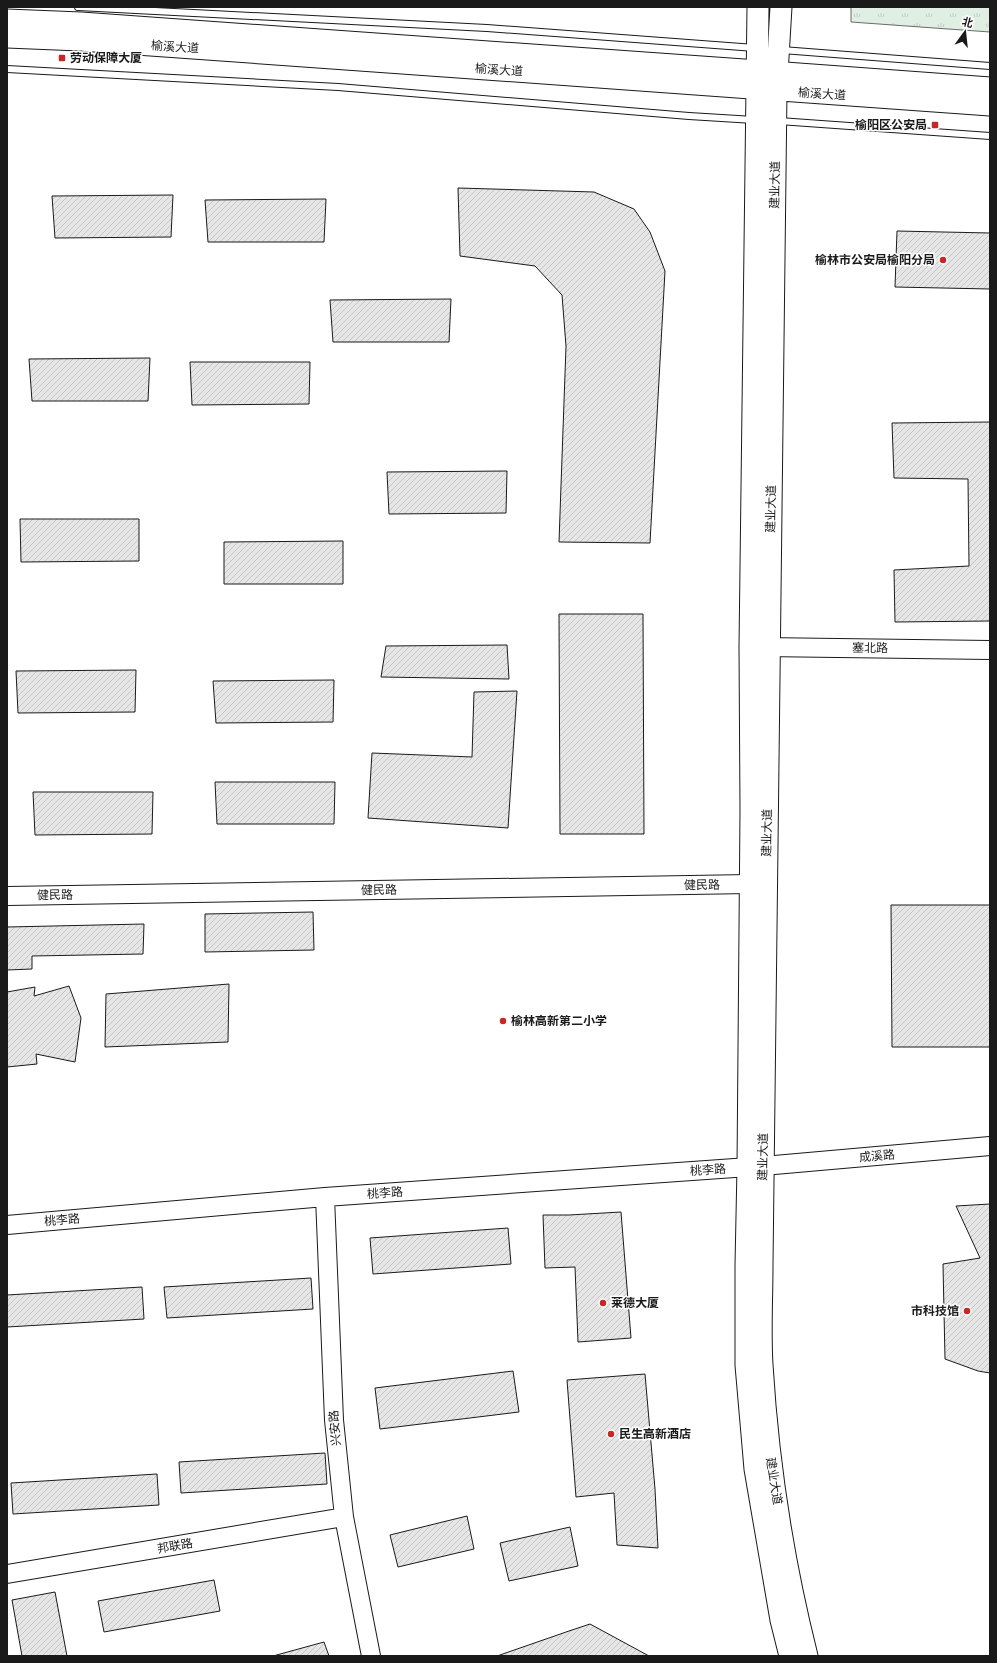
<svg xmlns="http://www.w3.org/2000/svg" width="997" height="1663" font-family="Georgia,'Noto Sans SC',serif">
  <style>
    .grass { fill: url(#grass-tufts); stroke: #6a6a6a }
    .building { fill: url(#building-hatch); stroke: #1a1a1a }
    .lines { fill: none; stroke-linecap: round; stroke-linejoin: round }
    .lane-casing { stroke: #1a1a1a; stroke-width: 8 }
    .secondary-casing { stroke: #1a1a1a; stroke-width: 20 }
    .primary-casing { stroke: #1a1a1a; stroke-width: 23 }
    .lane { stroke: #fff; stroke-width: 6 }
    .secondary { stroke: #fff; stroke-width: 18 }
    .primary { stroke: #fff; stroke-width: 21 }
    .poi-dot { fill: #c62828; stroke: #fff; stroke-width: 1.5 }
    .labels { text-anchor: middle; stroke-width: 3; stroke-linejoin: round; paint-order: stroke }
    .street-label { font-size: 12px; fill: #1a1a1a; stroke: #fff }
    .poi-label { font-size: 12px; font-weight: bold; fill: #1a1a1a; stroke: #fff; text-anchor: start }
  </style>
  <defs>
    <pattern id="grass-tufts" width="24" height="20" patternUnits="userSpaceOnUse"><rect width="24" height="20" fill="#e0efe3"/><path d="M3 7l-1-3M5 7V3M7 7l1-3M15 17l-1-3M17 17v-4M19 17l1-3" fill="none" stroke="#c0ccc2"/></pattern>
    <pattern id="building-hatch" width="6" height="6" patternUnits="userSpaceOnUse"><rect width="6" height="6" fill="#e6e6e6"/><path d="M-1 1l2-2M0 6l6-6M5 7l2-2" fill="none" stroke="#c5c5c5"/></pattern>
  </defs>
  <rect width="100%" height="100%" fill="#fff"/>
  <path class="grass" d="M851 7H990V32L851 22Z"/>
  <path class="building" d="M458 188 594 192 634 209 650 232 665 271 650 543 559 542 566 346 562 295 535 266 460 256Z
    M173 195 171 237 55 238 52 196Z
    M326 199 324 242H208L205 200Z
    M897 231 990 233V289L895 287Z
    M451 299 449 342H333L330 300Z
    M150 358 148 401H32L29 359Z
    M190 362H310L309 404 192 405Z
    M990 422V621L895 622 894 570 969 566 968 479 894 478 892 423Z
    M507 471 506 513 389 514 387 472Z
    M20 519H139V561L21 562Z
    M343 541V584H224V542Z
    M559 614H643L644 834H560Z
    M507 645 509 679 381 677 386 646Z
    M136 670 135 712 18 713 16 671Z
    M334 680 333 722 216 723 213 681Z
    M517 691 508 828 368 818 372 753 472 757 474 692Z
    M215 782H335L334 824H217Z
    M33 792H153L152 834 35 835Z
    M891 905H990V1047H892Z
    M313 912 314 950 205 952V914Z
    M144 924 143 954 32 956V969L7 970V927Z
    M229 984 228 1042 105 1047 106 994Z
    M69 986 81 1018 75 1062 36 1054 37 1064 7 1067V992L35 987 34 996Z
    M990 1204V1373L978 1371 945 1359 943 1264 980 1258 956 1206Z
    M621 1212 631 1338 578 1342 575 1267 545 1268 543 1215H569Z
    M508 1228 511 1264 373 1274 370 1238Z
    M311 1278 313 1309 167 1318 164 1287Z
    M142 1287 144 1319 7 1327V1295Z
    M513 1371 519 1412 380 1429 375 1388Z
    M645 1374 655 1489 658 1548 617 1545 614 1493 576 1497 567 1380Z
    M325 1453 327 1484 181 1493 179 1462Z
    M157 1474 159 1505 13 1514 11 1483Z
    M467 1516 474 1549 398 1567 390 1535Z
    M570 1527 578 1566 509 1581 500 1543Z
    M214 1580 220 1611 104 1632 98 1601Z
    M55 1592 67 1656H22L12 1600Z
    M590 1624 649 1656H497L569 1631Z
    M324 1642 329 1656H273Z"/>
  <g class="lines">
    <g class="lane-casing">
      <path id="lane" d="M78 7 487 28 755 48
        M782 50 990 66
        M7 69 338 87 689 116 754 120
        M779 121 990 136"/>
    </g>
    <g class="secondary-casing">
      <path id="secondary" d="M756 647 990 650
        M7 896 750 884
        M325 1197 334 1420 344 1517 371 1656
        M7 1225 325 1197 763 1166 990 1146
        M7 1574 344 1517"/>
    </g>
    <g class="primary-casing">
      <path id="primary" d="M758 7 750 647 751 810 748 1167 746 1265V1365L755 1469 781 1620 790 1656
        M781 7 776 91 762 1265C762 1298 760 1332 762 1365 768 1463 783 1561 807 1656
        M7 20 81 23 758 71 990 88
        M7 37 80 40 990 105"/>
    </g>
    <use href="#lane" class="lane"/>
    <use href="#secondary" class="secondary"/>
    <use href="#primary" class="primary"/>
  </g>
  <g class="poi-dot">
    <rect x="58" y="54" width="8" height="8" rx="2"/>
    <rect x="931" y="121" width="8" height="8" rx="2"/>
    <circle cx="943" cy="260" r="4"/>
    <circle cx="503" cy="1021" r="4"/>
    <circle cx="603" cy="1303" r="4"/>
    <circle cx="967" cy="1311" r="4"/>
    <circle cx="611" cy="1434" r="4"/>
  </g>
  <g class="labels">
    <g class="street-label">
      <text transform="translate(175 47) rotate(4)" y="4">榆溪大道</text>
      <text transform="translate(499 70) rotate(4)" y="4">榆溪大道</text>
      <text transform="translate(822 94) rotate(4)" y="4">榆溪大道</text>
      <text transform="translate(775 185) rotate(-89)" y="4">建业大道</text>
      <text transform="translate(771 509) rotate(-89)" y="4">建业大道</text>
      <text transform="translate(870 648) rotate(1)" y="4">塞北路</text>
      <text transform="translate(767 833) rotate(-89)" y="4">建业大道</text>
      <text transform="translate(702 885) rotate(-1)" y="4">健民路</text>
      <text transform="translate(379 890) rotate(-1)" y="4">健民路</text>
      <text transform="translate(55 895) rotate(-1)" y="4">健民路</text>
      <text transform="translate(877 1156) rotate(-5)" y="4">成溪路</text>
      <text transform="translate(763 1157) rotate(-89)" y="4">建业大道</text>
      <text transform="translate(708 1170) rotate(-4)" y="4">桃李路</text>
      <text transform="translate(385 1193) rotate(-4)" y="4">桃李路</text>
      <text transform="translate(62 1220) rotate(-5)" y="4">桃李路</text>
      <text transform="translate(335 1428) rotate(-95)" y="4">兴安路</text>
      <text transform="translate(774 1481) rotate(81)" y="4">建业大道</text>
      <text transform="translate(175 1546) rotate(-10)" y="4">邦联路</text>
    </g>
    <g class="poi-label">
      <text x="70" y="62">劳动保障大厦</text>
      <text x="927" y="129" text-anchor="end">榆阳区公安局</text>
      <text x="935" y="264" text-anchor="end">榆林市公安局榆阳分局</text>
      <text x="511" y="1025">榆林高新第二小学</text>
      <text x="611" y="1307">莱德大厦</text>
      <text x="959" y="1315" text-anchor="end">市科技馆</text>
      <text x="619" y="1438">民生高新酒店</text>
    </g>
  </g>
  <rect width="997" height="1663" fill="none" stroke="#1a1a1a" stroke-width="16"/>
  <g transform="translate(965 32) rotate(15)" stroke="#ffffff" stroke-width="3" paint-order="stroke">
  <path d="M0-3L7 15L0 10L-7 15Z" fill="#1a1a1a"/>
  <text y="-6" font-size="11" font-weight="bold" text-anchor="middle" fill="#1a1a1a">北</text>
  </g>
</svg>
